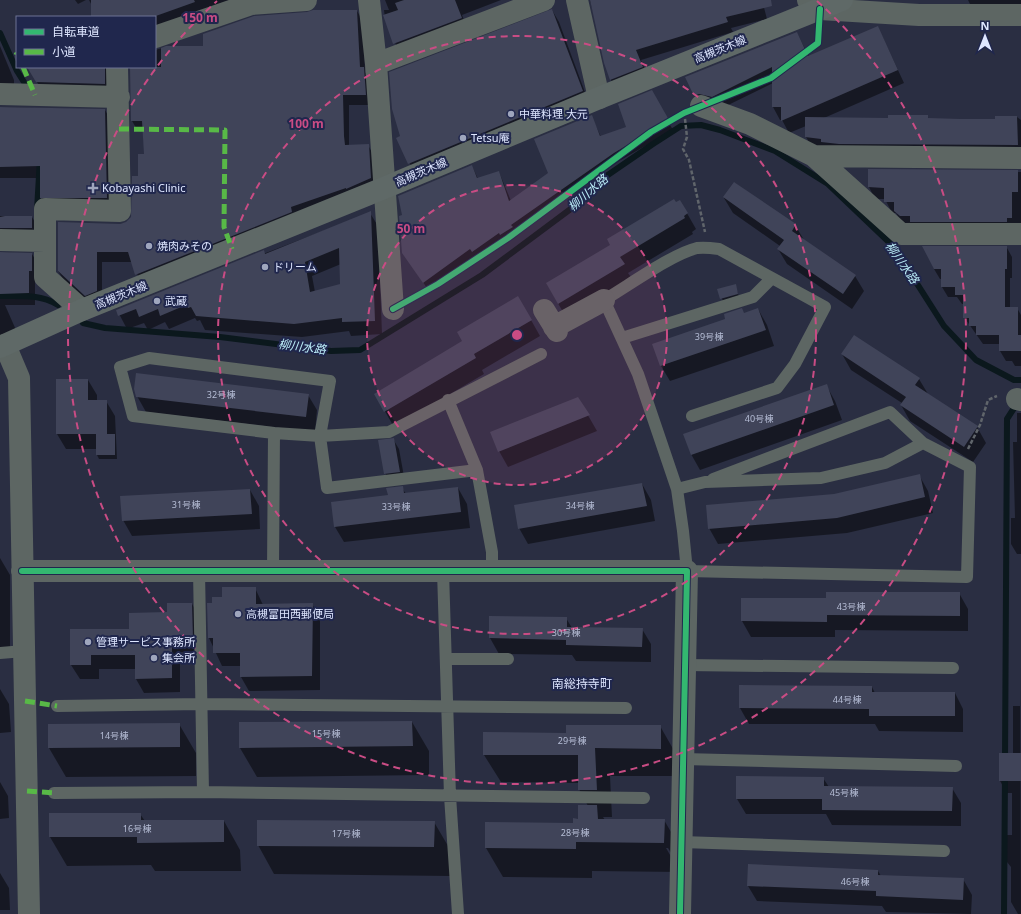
<svg xmlns="http://www.w3.org/2000/svg" width="1021" height="914" font-family="'Noto Sans','Noto Sans JP',sans-serif">
  <style>
    .shadow { fill: #0007; fill-rule: evenodd }
    .lines { fill: none; stroke-linecap: round; stroke-linejoin: round }
    .stream { stroke: #0b181d; stroke-width: 6 }
    .building { fill: #404459; fill-rule: evenodd }
    .path { stroke: #60656b; stroke-width: 2.5; stroke-dasharray: 4 2; stroke-linecap: butt }
    .service { stroke: #5d6663; stroke-width: 12 }
    .minor { stroke: #5d6663; stroke-width: 22 }
    .tertiary { stroke: #5d6663; stroke-width: 22 }
    .secondary { stroke: #5f6967; stroke-width: 22 }
    .quiet { stroke: #58b947; stroke-width: 5; stroke-dasharray: 10 5; stroke-linecap: butt }
    .cycleway-casing { stroke: #20274d; stroke-width: 8 }
    .cycleway { stroke: #33b770; stroke-width: 6 }
    .ring { fill: none; stroke: #c94c84; stroke-width: 2; stroke-dasharray: 7 5 }
    .poi-dot { fill: #9fa6bd; stroke: #20274d; stroke-width: 1.5 }
    .labels { text-anchor: middle; stroke-width: 4; stroke-linejoin: round; paint-order: stroke }
    .number-label { font-size: 9px; fill: #b6bed6 }
    .street-label { font-size: 11px; fill: #dee6ff; stroke: #20274d }
    .poi-label { font-size: 11px; fill: #dee6ff; stroke: #20274d; text-anchor: start }
    .water-label { font-size: 12px; font-style: italic; fill: #bbedf8; stroke: #20274d }
    .neighbourhood-label { font-size: 12px; fill: #dee6ff; stroke: #20274d }
    .centre { fill: #c94c84; stroke: #20274d; stroke-width: 2 }
    .ring-label { font-size: 12px; text-anchor: middle; font-weight: bold; fill: #c94c84; stroke: #20274d; stroke-width: 4; stroke-linejoin: round; paint-order: stroke }
  </style>
  <rect width="100%" height="100%" fill="#2a2e42"/>
  <path class="shadow" d="M75 0H86L78 4Z
    M89 0H277L155 36V17H98Z
    M385 0H501L462 15 467 28 400 54 385 19 384 10H389Z
    M590 0H762L767 19 731 28 733 32 641 60 648 77 617 90 611 80Z
    M968 0H1021V14H975Z
    M552 10 559 22 589 103 416 176 398 138Z
    M357 11 363 21 365 72 369 78 371 105H349V146L368 145 374 156 377 188 142 285 132 262H102V301L91 305 65 282 58 271 120 224 126 223 132 218 145 155 143 131H138L132 121 131 67H155V50L166 47H204Z
    M878 27 904 83 824 118 889 119 927 116 929 119 996 120 1017 117 1021 120V157L813 149 806 137V126L789 133 782 120H780L773 107V83L720 109 702 108 695 95 797 33 809 57Z
    M0 46 14 80V93L0 95Z
    M28 67H116L110 94 43 92Z
    M651 92 673 130 619 161 516 234 517 236 506 244 504 241 478 261 476 258 429 291 403 253 472 166 478 179 499 172 511 201 549 173 591 116 601 137 627 128Z
    M0 107 105 110 112 122 113 210 48 209 41 197V178H0Z
    M869 170 1021 172V230L918 233 902 222 896 213H892L885 199H875L869 187Z
    M735 183 795 225 804 240 855 276 864 291 852 309 787 264 778 249 780 246 733 213 724 198Z
    M680 201 696 229 692 232 693 234 628 273 633 280 567 319 547 284 612 246Z
    M370 213 378 226 382 334 351 336 349 331 302 337 205 330 200 320 197 321 195 318 169 329 165 322 148 330 144 323 127 329 117 310ZM341 264 342 284 315 292 312 276Z
    M0 216 32 217 39 229 0 241Z
    M1007 248 1012 257V278H1010V308H1017L1021 315V366H1015L1012 361H1006L1000 351V344H983L964 317V304H962L957 297H948L942 287V279H940L934 269Z
    M0 252 32 254 39 266V282H35V305H5L20 339 0 347Z
    M735 286 740 299 724 304 719 290Z
    M758 309 767 325 774 346 670 381 661 366 744 314Z
    M531 320 540 336 482 370 484 374 394 427 375 394Z
    M842 354 919 379 928 394 977 427 986 443 973 462 910 421 901 405 902 403 851 370Z
    M88 380 97 395V401H106L115 416 117 459H99L97 455V449H66L57 434Z
    M826 385 835 401 842 420 700 470 691 454Z
    M308 395 317 410 315 432 146 412 137 396Z
    M578 398 597 431 508 467 499 451Z
    M1017 413H1021V554H1017L1011 544V518H1015L1013 442H1017Z
    M393 439 399 449 405 482 391 484 385 473Z
    M919 475 928 491 933 513 847 533 718 544 709 528Z
    M642 484 651 500 655 521 528 544 519 528Z
    M402 488 406 494 458 488 467 504 470 528 344 542 335 527Z
    M250 490 259 506 260 529 132 536 123 520Z
    M0 558 10 575V648H0Z
    M255 588 263 605 312 604 320 618V690L249 691 241 677V666H222L209 638 208 604H213L223 598Z
    M959 593 968 609V631L835 630V637H751L742 621V599H827Z
    M192 604 200 618V652H180V692L144 693 136 679V669H99V679H80L71 665 130 630Z
    M490 617 566 618 572 628 642 629 651 644V662L576 661 572 655 499 654 490 638Z
    M1020 666 1021 914H1018L1011 902V867L1007 862V835H1012V793H1007L1000 781 1013 754V706H1020Z
    M740 686 872 687 875 693H955L963 709V732L879 731 875 724H749L740 708Z
    M0 689 9 704 11 732 0 733Z
    M412 722 429 751V775L257 777 240 748Z
    M179 724 196 753V776L66 777 49 748Z
    M660 726 676 754V776H610L612 817H603L605 820H664L681 849V869L668 848H666L680 872 592 871V878L503 877 486 848 574 824 588 806 579 789V783L501 782 484 755 567 734Z
    M823 778 829 787 952 788 961 803V826L832 825 826 814H746L737 799Z
    M0 782 8 796 9 818 0 819Z
    M140 814 145 821H224L240 850 241 871H155L151 865 67 866 50 837Z
    M434 822 451 851 450 876 274 874 258 845Z
    M878 871 881 876 963 879 972 895 971 914 886 912 882 906 757 901 748 886Z
    M0 873 9 888 10 910H0Z"/>
  <g class="lines">
    <path class="stream" d="M0 33 17 71 29 90
      M37 210 40 159
      M0 296C21 296 40 294 58 305
      M83 323 105 328 220 337 331 351 360 350 482 275 580 202 602 179 653 144 681 126 701 125 720 130 775 151 828 184 893 246 944 326 976 360 1014 380H1021
      M1005 760 1007 419 1018 402
      M1004 914 1005 774"/>
  </g>
  <path class="building" d="M91 0H194L195 2 153 17H91Z
    M404 0H455L462 18 393 44 383 15 398 10 395 3Z
    M590 0H771L772 6 726 17 728 22 636 50 643 67 610 80 604 63Z
    M552 9 583 91 408 164 396 138 400 136 392 109 389 72Z
    M313 10H357L360 67H364L366 95H343L344 136 345 145 369 144 371 178 346 189V188L291 207 292 212 135 275 128 252H97V291L85 296 58 271V222L120 224 126 222 131 217 132 176H138V154H144L142 121H131L130 67H161V48L166 46H203V34L254 16 307 12Z
    M878 26 898 70 781 121V107H772V67L712 97 699 94 694 96 685 77 797 32 808 56Z
    M27 67H105V84L36 82Z
    M652 90 669 120 614 153 511 225 513 227 500 235 499 233 472 252 470 249 423 283 402 253 399 216 402 215 398 196 472 165 477 178 499 171 509 201 548 173 534 139 592 115 600 136 626 127 618 104Z
    M0 107 105 109 107 198H40V166L0 167Z
    M888 115H928V118L960 119H995V116H1017L1018 145 839 144 821 142V139L805 137V117L888 118Z
    M868 169 1018 170V192H1012V218H1007V222H910V216H900L894 211V202H884V188L868 187Z
    M734 182 796 224 792 231 856 275 843 294 777 249 784 240 723 197Z
    M674 199 676 202 680 200 688 213 684 216 685 218 620 257 625 264 558 304 546 283 610 245 607 239Z
    M371 211 375 321 342 322V318L294 324 196 316 191 307 188 308 186 305 160 316 158 309 139 317 136 309 118 316 116 310 264 250 265 254ZM339 248 340 284 310 292 305 262Z
    M5 216H32V228H0V217Z
    M922 246H1007V269H1005V307H1018V335H1021V351H999V335H976V326H969V318H963V295H955V287H941V269H934Z
    M0 252 32 253V271H29V293L0 294Z
    M736 284 738 294 720 299 717 289Z
    M518 296 532 320 474 354 476 358 384 412 374 394 462 341 457 332Z
    M742 308 744 313 758 308 766 330 660 366 652 344 725 319 724 314Z
    M854 335 920 378 915 385 978 426 964 447 900 405 906 397 841 354Z
    M136 373 309 394 306 417 136 397 134 389Z
    M56 379H88V400H107V434H56Z
    M827 384 834 405 691 455 683 434Z
    M578 397 590 415 498 452 490 432Z
    M96 434H115V455H96Z
    M394 438 400 472 384 474 378 440Z
    M920 474 925 497 837 518 708 529 706 505 834 494Z
    M642 483 647 506 518 529 514 505Z
    M403 486 404 493 458 487 461 512 334 527 331 502 388 495 386 488Z
    M250 489 252 514 122 521 120 496Z
    M222 587H256V604L313 603 312 676 240 677V653H213V638H208L207 603H212V597H222Z
    M826 592H960V616L827 615V622L741 621V598H826Z
    M167 603H192L193 638H172V678L135 679V655H91V665H70V629H129V613L167 612Z
    M489 616 567 617V627L643 628 642 647 566 645V640L489 638Z
    M739 685 872 686V692H955V716H869V709L739 708Z
    M412 721 413 746 239 748V722Z
    M180 723V747L48 748V724Z
    M566 725H661V749L595 748 597 790H578V755H483V732L566 733Z
    M999 753H1021V781H999Z
    M736 776 824 777V786L953 787 952 811 822 810V799H736Z
    M578 805H597L598 819H665L664 843 576 842V849L485 848V822L573 823V818L578 819Z
    M49 813H141V820H224V842L137 843V837H49Z
    M257 820 435 821 434 847 257 846Z
    M748 864 878 870V875L964 878 963 900 876 896V891L747 886Z"/>
  <g class="lines">
    <path class="path" d="M685 119 687 137 683 149 689 160 705 232
      M968 449 980 425 988 400 997 396"/>
    <path class="service" d="M622 338 753 297 772 278
      M448 400 477 470 492 552V571
      M477 470 327 488 320 436 389 432 541 354
      M713 479 890 412 923 443
      M677 489 705 482 821 478 885 463 923 443 970 467 967 577 687 571 683 531 677 489 638 374 604 300C628 286 672 254 697 248 704 247 712 248 719 249L825 307 795 364 777 388 692 416
      M199 571 203 792 644 798
      M273 571 274 433 320 436 330 381 149 358 120 367 133 416 274 433
      M443 571 450 796 458 914
      M0 653 24 651
      M446 659H508
      M685 665 953 668
      M57 706 202 704 626 708
      M683 759 956 766
      M54 793 203 792
      M682 842 944 851"/>
    <path class="minor" d="M369 0 376 64 393 309
      M808 0 820 9 919 15H1021
      M155 37 251 4 306 0
      M376 64 544 0
      M0 94 119 97
      M701 106 750 124 814 156 901 234H1021
      M814 156 1021 158
      M0 240 45 241
      M82 310 45 277V209L120 211 117 67
      M544 310 557 331
      M554 327 604 300
      M5 345 19 378 29 914
      M1017 399 1021 400
      M22 571H687L680 914"/>
    <path class="tertiary" d="M577 0 599 98"/>
    <path class="secondary" d="M0 347 82 310 384 188 599 98 842 0"/>
    <path class="quiet" d="M16 52 17 54
      M23 67 35 95
      M119 129 225 130 224 227 232 249
      M25 701 57 706
      M27 791 54 793"/>
    <g class="cycleway-casing">
      <path id="cycleway" d="M393 309 438 284 508 238 651 132 684 113 771 78 818 43 820 9
        M22 571H687L680 914"/>
    </g>
    <use href="#cycleway" class="cycleway"/>
  </g>
  <circle cx="517" cy="335" r="150" fill="#c94c84" fill-opacity=".12"/>
  <g class="ring">
    <circle cx="517" cy="335" r="150"/>
    <circle cx="517" cy="335" r="299"/>
    <path d="M817 1A449 449 0 1 1 217 1"/>
  </g>
  <g class="poi-dot">
    <circle cx="511" cy="114" r="4"/>
    <circle cx="463" cy="138" r="4"/>
    <path d="M91 182h4v4h4v4h-4v4h-4v-4h-4v-4h4z"/>
    <circle cx="149" cy="246" r="4"/>
    <circle cx="265" cy="267" r="4"/>
    <circle cx="157" cy="301" r="4"/>
    <circle cx="238" cy="614" r="4"/>
    <circle cx="88" cy="642" r="4"/>
    <circle cx="154" cy="658" r="4"/>
  </g>
  <g class="labels">
    <g class="number-label">
      <text x="709" y="340">39号棟</text>
      <text x="221" y="398">32号棟</text>
      <text x="759" y="422">40号棟</text>
      <text x="186" y="508">31号棟</text>
      <text x="580" y="509">34号棟</text>
      <text x="396" y="510">33号棟</text>
      <text x="851" y="610">43号棟</text>
      <text x="566" y="636">30号棟</text>
      <text x="847" y="703">44号棟</text>
      <text x="326" y="737">15号棟</text>
      <text x="114" y="739">14号棟</text>
      <text x="572" y="744">29号棟</text>
      <text x="844" y="796">45号棟</text>
      <text x="137" y="832">16号棟</text>
      <text x="575" y="836">28号棟</text>
      <text x="346" y="837">17号棟</text>
      <text x="855" y="885">46号棟</text>
    </g>
    <g class="street-label">
      <text transform="translate(720 49) rotate(-22)" y="4">高槻茨木線</text>
      <text transform="translate(421 172) rotate(-23)" y="4">高槻茨木線</text>
      <text transform="translate(121 295) rotate(-22)" y="4">高槻茨木線</text>
    </g>
    <g class="poi-label">
      <text x="519" y="118">中華料理 大元</text>
      <text x="471" y="142">Tetsu庵</text>
      <text x="102" y="192">Kobayashi Clinic</text>
      <text x="157" y="250">焼肉みその</text>
      <text x="273" y="271">ドリーム</text>
      <text x="165" y="305">武蔵</text>
      <text x="246" y="618">高槻富田西郵便局</text>
      <text x="96" y="646">管理サービス事務所</text>
      <text x="162" y="662">集会所</text>
    </g>
    <g class="water-label">
      <text transform="translate(588 193) rotate(-41)" y="4">柳川水路</text>
      <text transform="translate(902 263) rotate(55)" y="4">柳川水路</text>
      <text transform="translate(302 347) rotate(7)" y="4">柳川水路</text>
    </g>
    <g class="neighbourhood-label">
      <text x="582" y="688">南総持寺町</text>
    </g>
  </g>
  <circle cx="517" cy="335" r="6" class="centre"/>
  <g class="ring-label">
    <text x="200" y="22">150 m</text>
    <text x="306" y="128">100 m</text>
    <text x="411" y="233">50 m</text>
  </g>
  <rect x="16" y="16" width="140" height="52" fill="#20274d" stroke="#6c7394"/>
  <rect x="24" y="29" width="20" height="6" fill="#33b770" stroke="#6c7394"/>
  <text x="52" y="36" font-size="12" fill="#dee6ff">自転車道</text>
  <rect x="24" y="49" width="20" height="6" fill="#58b947" stroke="#6c7394"/>
  <text x="52" y="56" font-size="12" fill="#dee6ff">小道</text>
  <g transform="translate(985 36)" stroke="#20274d" stroke-width="3" paint-order="stroke">
  <path d="M0-3L7 15L0 10L-7 15Z" fill="#dee6ff"/>
  <text y="-6" font-size="11" font-weight="bold" text-anchor="middle" fill="#dee6ff">N</text>
  </g>
</svg>
